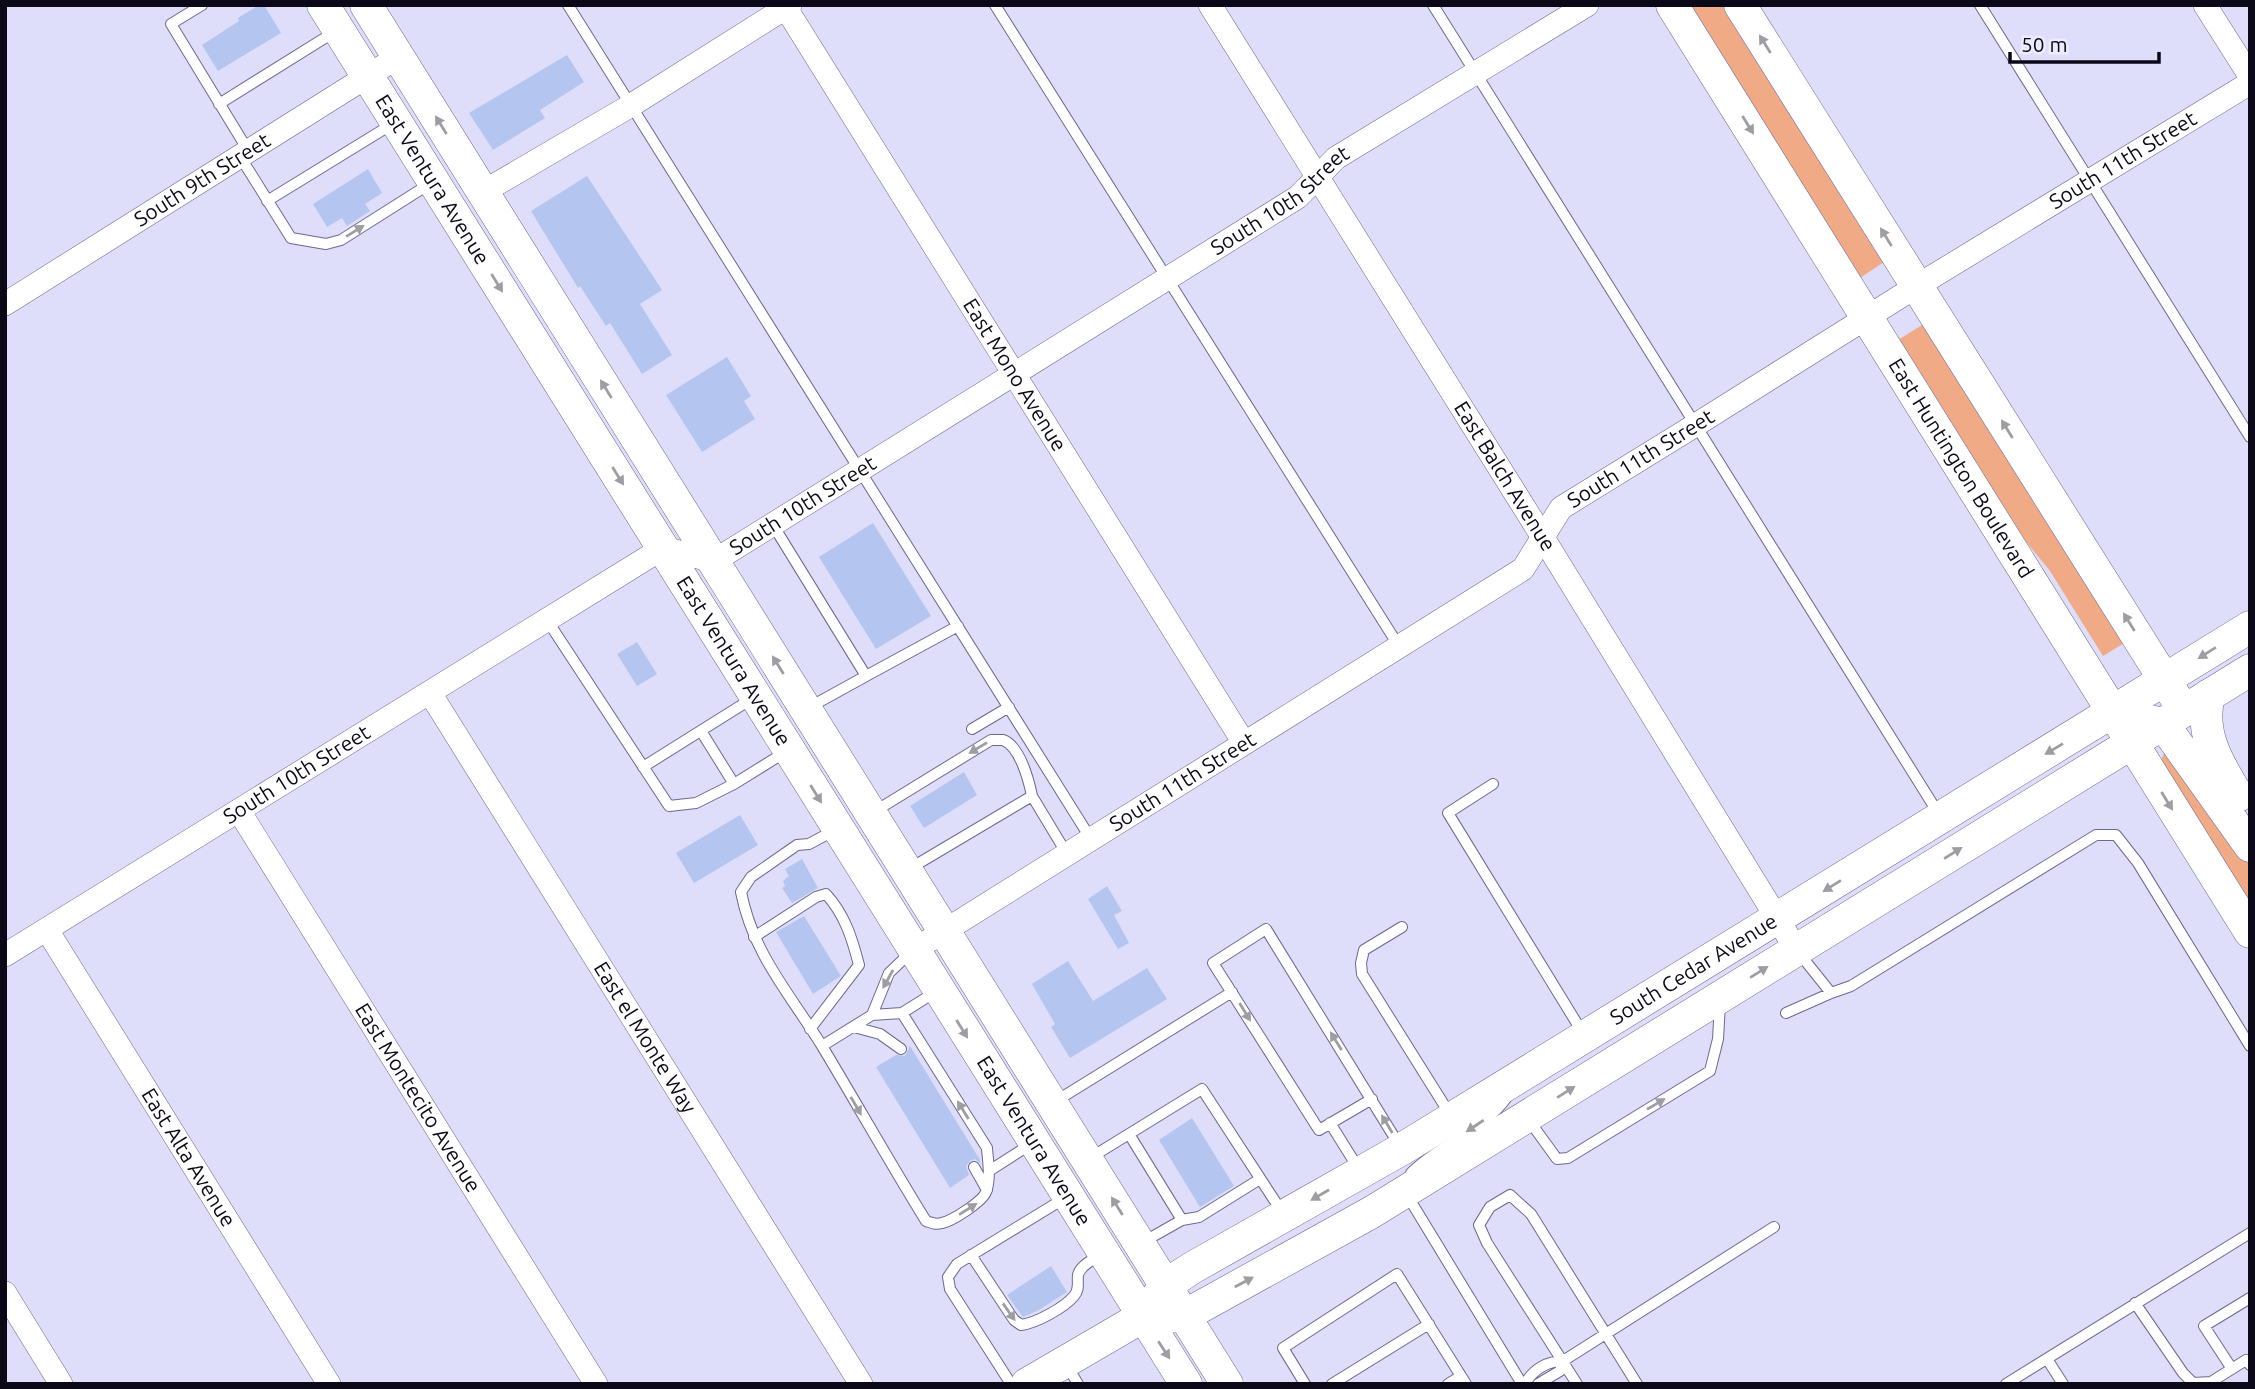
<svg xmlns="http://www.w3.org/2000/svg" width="2255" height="1389" font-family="Ubuntu,sans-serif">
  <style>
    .green { fill: #f0aa86 }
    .building { fill: #b4c5f0 }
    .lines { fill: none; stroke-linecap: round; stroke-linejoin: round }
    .lane-casing { stroke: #6b6891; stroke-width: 12 }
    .street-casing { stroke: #6b6891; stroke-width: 24 }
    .secondary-casing { stroke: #6b6891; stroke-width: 33 }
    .lane { stroke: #fff; stroke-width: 10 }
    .street { stroke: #fff; stroke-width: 23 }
    .secondary { stroke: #fff; stroke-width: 32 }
    .oneway { fill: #9d9da3 }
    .labels { text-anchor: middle; stroke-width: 5; stroke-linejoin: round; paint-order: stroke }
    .street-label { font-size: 21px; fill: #0b0918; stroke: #edecff }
  </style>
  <rect width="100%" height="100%" fill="#dfdefa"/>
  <path class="green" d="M1683 5H1729L1884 262 1860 278Z
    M1922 325H1924L2126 642 2103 656 2050 571 2000 510 1898 340Z
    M2166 749 2250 863V906L2162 765V758Z"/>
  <path class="building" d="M259 5H264L281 33 218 71 202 45 239 21 238 18Z
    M567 55 584 82 540 110 545 118 493 150 469 113Z
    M368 169 382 193 365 204 370 211 347 226 342 218 327 227 313 204Z
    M587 176 662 290 640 304 672 355 642 374 610 323 606 326 580 286 578 288 531 211Z
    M727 357 751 396 744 401 755 419 702 452 666 395Z
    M873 523 931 616 876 649 819 557Z
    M637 642 657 674 637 686 617 654Z
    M964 772 977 795 924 828 910 806Z
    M740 815 758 845 694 883 676 853Z
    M802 859 818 888 792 903 782 888 785 886 783 881 789 876 785 869Z
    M1107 886 1122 911 1114 915 1129 943 1118 949 1088 899Z
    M804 916 841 976 813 994 776 932Z
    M1068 961 1093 1001 1147 968 1167 999 1070 1058 1051 1027 1055 1024 1032 984Z
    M910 1046 980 1160V1163L975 1159 970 1161 966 1166 969 1175 950 1188 876 1067 896 1055 905 1056Z
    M1192 1118 1234 1186 1200 1207 1159 1140Z
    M1051 1266 1067 1292 1039 1310 1023 1317 1007 1295Z"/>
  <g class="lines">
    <g class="lane-casing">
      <path id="lane" d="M202 5 171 24 249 152
        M568 5 1091 839
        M995 5 1400 648
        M1433 5 1940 816
        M1980 5 2250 437
        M219 104 336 31
        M241 158 291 238 326 244 341 240 431 183
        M267 201 394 123
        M773 525 866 676 808 708
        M547 620 669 806 696 803 734 784 787 751
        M866 676 958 626
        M972 729 1009 707
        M701 731 734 784
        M643 767 753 698
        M1493 784 1448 813 1584 1035
        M872 813 991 740C992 740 1002 740 1003 740 1020 746 1029 781 1032 796
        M835 830 809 844 797 845 751 877 741 892C753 954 790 994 822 1046 857 1104 890 1163 926 1221 932 1223 935 1225 942 1223 952 1221 982 1202 986 1192 991 1178 988 1162 987 1148L902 1013
        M909 869 1032 796 1067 854
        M1402 927 1364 950 1361 963 1362 974 1451 1116
        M754 937 816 897 826 894C845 915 852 938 859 965L810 1029
        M1799 953 1831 993 1851 986 2096 835H2116L2138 863 2250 1046
        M1786 1013 1831 993
        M872 1015 889 973 912 951
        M854 1027 880 1034 901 1049
        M822 1046 872 1015 902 1013 937 991
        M1372 1099 1319 1130 1213 963 1266 929 1401 1148
        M1056 1101 1232 992
        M1528 1119 1557 1159 1568 1158 1710 1071 1718 1039 1720 1004
        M1330 1123 1360 1171
        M1129 1134 1182 1220
        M1090 1158 1202 1089 1282 1212
        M974 1167 987 1190
        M989 1171 1031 1144
        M1411 1173C1440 1144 1483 1131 1507 1097
        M1407 1195 1522 1384
        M1143 1242 1182 1220 1199 1217 1260 1179
        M971 1255 1014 1320 1021 1325C1036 1323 1064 1308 1074 1296 1080 1289 1077 1283 1078 1275 1080 1265 1095 1259 1102 1253
        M2135 1303 2183 1373 2193 1383 2211 1382 2246 1360 2250 1365
        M2047 1359 2063 1384
        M1563 1361 1774 1227
        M1066 1364 1078 1384
        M2232 1369 2204 1326 2250 1298
        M1011 1384 950 1289 948 1277 957 1264 1065 1198
        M1305 1384 1283 1348 1397 1274 1466 1384
        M1332 1384 1429 1324
        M1448 1384 1461 1376
        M1525 1384C1533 1369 1548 1361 1563 1361L1560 1371 1538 1384
        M1577 1384 1487 1243 1479 1225 1490 1207 1510 1195 1531 1214 1637 1384
        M2006 1384 2250 1233"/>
    </g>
    <g class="street-casing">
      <g id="street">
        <path id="s1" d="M784 5 1244 743"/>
        <path id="s2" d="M1210 5 1542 536 1796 949"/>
        <path d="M2205 5 2250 76"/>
        <path d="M483 192 630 106 790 5"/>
        <path id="s3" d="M5 304 398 57"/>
        <path id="s4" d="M430 693 861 1384"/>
        <path id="s5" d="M239 811 596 1384"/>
        <path id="s6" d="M47 930 329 1384"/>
        <path id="s7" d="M914 950 1523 569 1561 508 1694 426 1917 286 2250 83"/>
        <path id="s8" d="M5 955 663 548 714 561 1298 197 1336 158 1587 5"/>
        <path d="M5 1293 61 1384"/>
      </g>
    </g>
    <g class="secondary-casing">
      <g id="secondary">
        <path id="s9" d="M323 5 1186 1384"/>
        <path d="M366 5 1227 1384"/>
        <path id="s10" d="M1672 5 2250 932"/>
        <path d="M1740 5 2176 698"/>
        <path d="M2209 695C2199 733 2218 764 2238 796"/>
        <path d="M2144 720 2163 724 2250 846"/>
        <path d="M1165 1317 1184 1316 1372 1212 2250 670"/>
        <path id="s11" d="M1027 1384 1142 1317 1166 1285 1192 1268 1402 1149 2250 627"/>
      </g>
    </g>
    <use href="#lane" class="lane"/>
    <use href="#street" class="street"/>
    <use href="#secondary" class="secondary"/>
  </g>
  <defs><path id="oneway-solid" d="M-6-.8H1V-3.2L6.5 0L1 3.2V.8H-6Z" transform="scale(1.75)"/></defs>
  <g class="oneway">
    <use href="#oneway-solid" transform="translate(1765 44) rotate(-122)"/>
    <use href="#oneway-solid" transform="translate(441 125) rotate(-122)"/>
    <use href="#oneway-solid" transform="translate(1748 125) rotate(58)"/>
    <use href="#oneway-solid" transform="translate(355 231) rotate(-32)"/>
    <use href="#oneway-solid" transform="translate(1886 237) rotate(-122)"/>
    <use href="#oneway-solid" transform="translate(497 283) rotate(58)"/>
    <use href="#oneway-solid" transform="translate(606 389) rotate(-122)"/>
    <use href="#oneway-solid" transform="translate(2007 429) rotate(-122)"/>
    <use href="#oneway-solid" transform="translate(618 476) rotate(58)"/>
    <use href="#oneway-solid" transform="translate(2129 622) rotate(-122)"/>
    <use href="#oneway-solid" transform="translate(2207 653) rotate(148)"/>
    <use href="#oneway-solid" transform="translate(778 665) rotate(-122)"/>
    <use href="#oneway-solid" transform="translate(978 748) rotate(149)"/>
    <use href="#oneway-solid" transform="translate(2054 749) rotate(149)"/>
    <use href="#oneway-solid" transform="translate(816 794) rotate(58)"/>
    <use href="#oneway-solid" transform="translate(2167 801) rotate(58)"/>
    <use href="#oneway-solid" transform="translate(1953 853) rotate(-32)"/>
    <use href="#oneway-solid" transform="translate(1832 886) rotate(148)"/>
    <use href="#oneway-solid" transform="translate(1759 972) rotate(-32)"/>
    <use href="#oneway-solid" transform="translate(888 979) rotate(119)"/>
    <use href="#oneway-solid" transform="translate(1245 1012) rotate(58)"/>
    <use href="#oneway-solid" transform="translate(962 1029) rotate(58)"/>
    <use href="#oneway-solid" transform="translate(1336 1041) rotate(-122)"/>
    <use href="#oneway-solid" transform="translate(1566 1092) rotate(-32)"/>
    <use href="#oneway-solid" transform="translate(1656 1104) rotate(-31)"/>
    <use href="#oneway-solid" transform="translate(856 1106) rotate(60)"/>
    <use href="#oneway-solid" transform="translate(963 1110) rotate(-122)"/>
    <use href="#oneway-solid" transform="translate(1387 1124) rotate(-121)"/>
    <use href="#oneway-solid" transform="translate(1475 1126) rotate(146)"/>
    <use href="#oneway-solid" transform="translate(1320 1195) rotate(150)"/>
    <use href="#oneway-solid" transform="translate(1117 1206) rotate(-122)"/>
    <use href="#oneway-solid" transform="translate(968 1209) rotate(-32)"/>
    <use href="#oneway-solid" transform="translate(1244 1282) rotate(-28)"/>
    <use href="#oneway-solid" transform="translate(1009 1312) rotate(55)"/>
    <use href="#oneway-solid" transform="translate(1164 1350) rotate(57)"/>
  </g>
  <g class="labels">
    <g class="street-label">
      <text dy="7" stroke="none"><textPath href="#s7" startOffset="1451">South 11th Street</textPath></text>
      <text dy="7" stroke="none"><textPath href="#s9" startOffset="206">East Ventura Avenue</textPath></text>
      <text dy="7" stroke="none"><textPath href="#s3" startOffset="233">South 9th Street</textPath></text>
      <text dy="7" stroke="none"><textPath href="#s8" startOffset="1498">South 10th Street</textPath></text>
      <text dy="7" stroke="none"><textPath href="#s1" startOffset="436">East Mono Avenue</textPath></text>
      <text dy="7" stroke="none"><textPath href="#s7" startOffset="884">South 11th Street</textPath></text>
      <text dy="7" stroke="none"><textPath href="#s10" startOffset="546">East Huntington Boulevard</textPath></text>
      <text dy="7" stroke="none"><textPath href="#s2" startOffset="556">East Balch Avenue</textPath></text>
      <text dy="7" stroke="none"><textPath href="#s8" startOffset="931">South 10th Street</textPath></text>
      <text dy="7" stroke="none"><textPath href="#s9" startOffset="774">East Ventura Avenue</textPath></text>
      <text dy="7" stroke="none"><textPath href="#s8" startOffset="343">South 10th Street</textPath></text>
      <text dy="7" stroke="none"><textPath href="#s7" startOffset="317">South 11th Street</textPath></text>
      <text dy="7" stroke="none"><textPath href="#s11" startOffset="788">South Cedar Avenue</textPath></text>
      <text dy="7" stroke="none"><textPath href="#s4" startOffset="406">East el Monte Way</textPath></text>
      <text dy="7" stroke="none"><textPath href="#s5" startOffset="338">East Montecito Avenue</textPath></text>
      <text dy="7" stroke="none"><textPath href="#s9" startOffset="1340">East Ventura Avenue</textPath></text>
      <text dy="7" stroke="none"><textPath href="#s6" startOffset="268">East Alta Avenue</textPath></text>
    </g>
  </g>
  <rect width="2255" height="1389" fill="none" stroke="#0b0918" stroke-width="14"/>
  <path d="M2010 52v10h149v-10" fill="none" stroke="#0b0918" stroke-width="3.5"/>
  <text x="2021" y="52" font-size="21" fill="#0b0918" stroke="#edecff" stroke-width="5" paint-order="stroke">50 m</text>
</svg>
